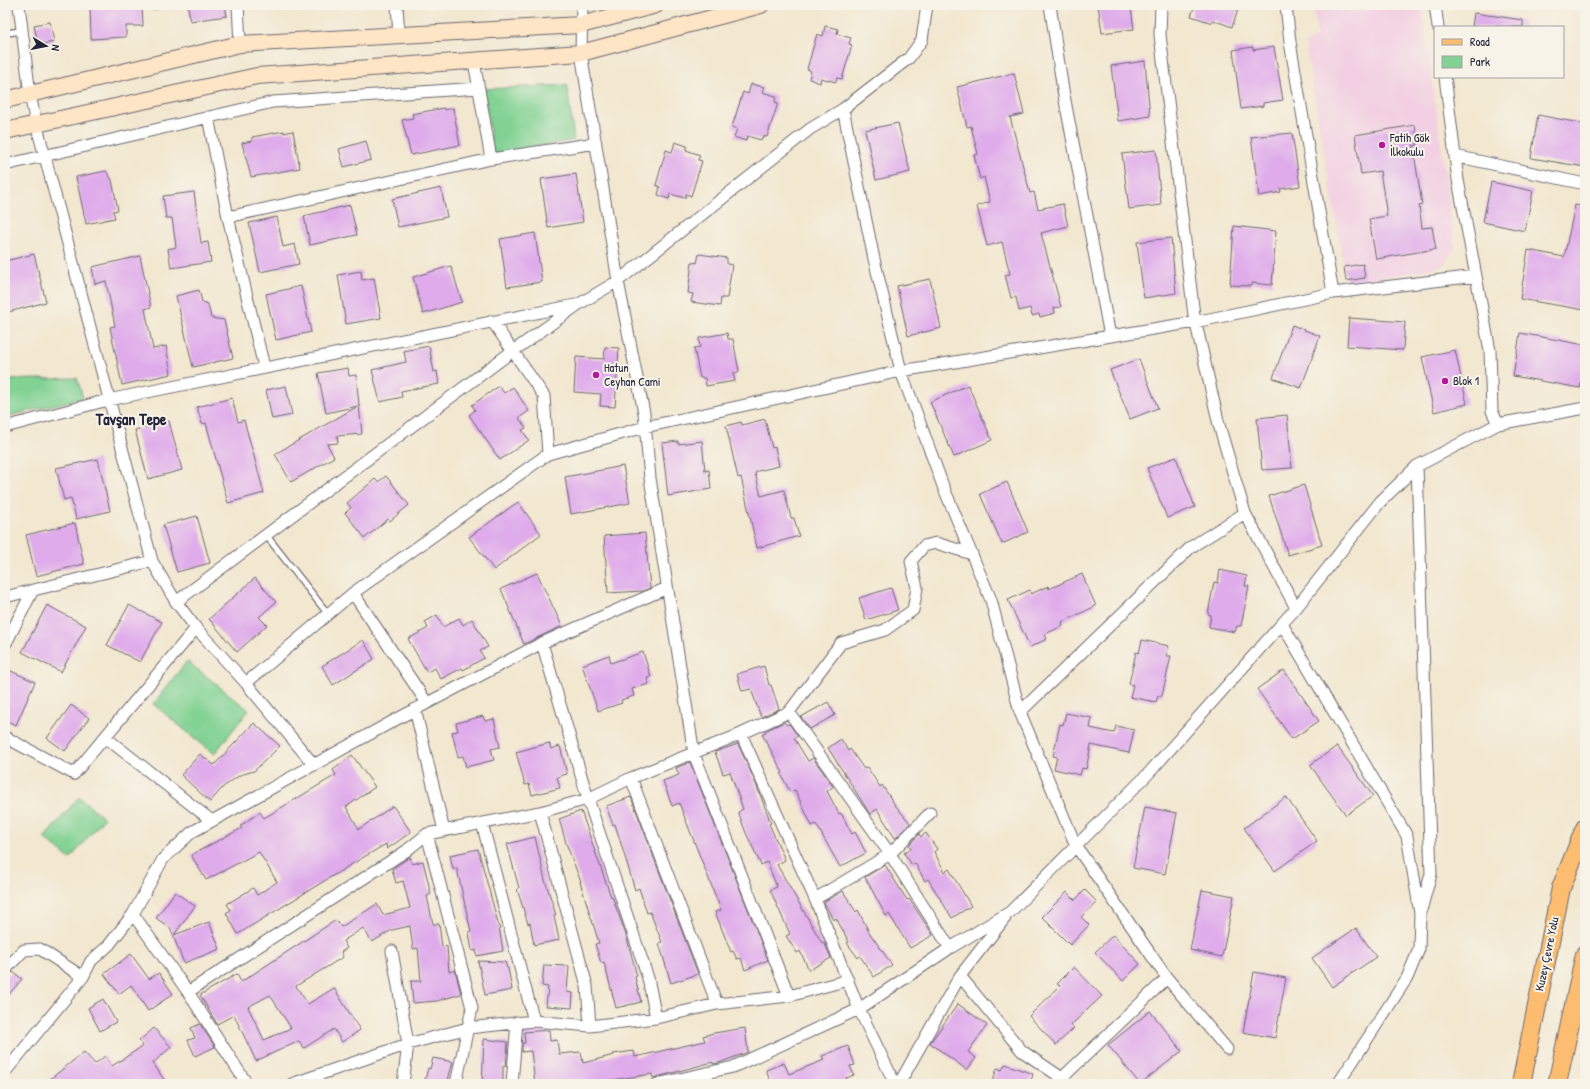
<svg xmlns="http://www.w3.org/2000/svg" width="1590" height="1089" font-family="'Patrick Hand',sans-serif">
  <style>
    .built { fill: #f2cfe2 }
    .green { fill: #81d293; stroke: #527a67 }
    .building { fill: #dfabeb; fill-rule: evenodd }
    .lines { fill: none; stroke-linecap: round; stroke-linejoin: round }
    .lane-casing { stroke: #6b676f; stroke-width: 8 }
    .street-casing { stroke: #6b676f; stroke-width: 13 }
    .secondary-casing { stroke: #6b676f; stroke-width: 18 }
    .primary-casing { stroke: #6b676f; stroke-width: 20 }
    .lane { stroke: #fff; stroke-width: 5.5 }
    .street { stroke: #fff; stroke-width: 11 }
    .secondary { stroke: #fee5c5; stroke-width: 16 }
    .primary { stroke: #fcbd6f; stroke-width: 18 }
    .poi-dot { fill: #b5179e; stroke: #f7f3e8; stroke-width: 1.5 }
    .labels { text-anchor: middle; stroke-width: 4; stroke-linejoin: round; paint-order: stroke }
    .poi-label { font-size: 12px; fill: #22223b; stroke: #f7f3e8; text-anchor: start }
    .street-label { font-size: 12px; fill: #22223b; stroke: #f7f3e8 }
    .district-label { font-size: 16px; font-weight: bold; fill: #22223b; stroke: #f7f3e8 }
  </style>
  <rect width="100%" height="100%" fill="#f7f3e8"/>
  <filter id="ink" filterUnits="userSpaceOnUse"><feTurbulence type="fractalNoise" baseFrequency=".025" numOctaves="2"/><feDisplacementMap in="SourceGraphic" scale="8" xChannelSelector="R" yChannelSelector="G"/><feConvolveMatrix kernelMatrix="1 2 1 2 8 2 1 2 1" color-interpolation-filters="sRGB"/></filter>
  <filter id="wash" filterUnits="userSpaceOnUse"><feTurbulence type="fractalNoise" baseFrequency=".012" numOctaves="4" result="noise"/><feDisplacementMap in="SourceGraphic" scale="16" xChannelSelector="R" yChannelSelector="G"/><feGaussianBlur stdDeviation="0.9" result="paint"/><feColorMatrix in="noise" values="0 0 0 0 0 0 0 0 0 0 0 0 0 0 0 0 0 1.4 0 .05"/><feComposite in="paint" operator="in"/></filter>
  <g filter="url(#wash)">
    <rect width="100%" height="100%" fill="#f2e7cf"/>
    <path class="built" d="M1313 5H1422L1455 247 1443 266 1347 285 1305 44 1317 36Z"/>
    <path class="green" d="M567 85 574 140 493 155 484 89Z
      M77 378 83 398 5 417V380Z
      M187 661 249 710 214 754 153 704Z
      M79 797 104 818 70 859 44 838Z"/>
    <g id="blocks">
      <path class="building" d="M90 5H142L143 26H126V37L91 39Z
        M188 5H225L227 16 190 21Z
        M1098 5H1127L1128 9 1131 8 1134 29 1102 33Z
        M1195 5H1223L1238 10 1232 27 1213 20 1212 23 1191 16Z
        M1474 13 1523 20V27H1472Z
        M50 22 54 42 38 45 34 25Z
        M825 26 838 29 837 34 851 38 849 44 852 45 842 79 837 78 836 82 821 78 820 83 809 79 811 71 807 69 817 34 823 36Z
        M1253 47V50L1274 47 1283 100 1263 103V106L1241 109 1233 50Z
        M1145 61 1150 116 1118 121 1111 66Z
        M1014 73 1024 114 1010 117 1030 193 1034 192 1038 209 1063 204 1068 226 1041 233 1061 307 1054 308 1055 313 1040 317 1039 314 1032 316 1030 308 1019 311 1016 297 1011 298 1005 275 1010 274 1002 242 987 246 977 206 990 202 984 177 980 179 974 155 978 154 971 126 967 127 957 87Z
        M751 84 764 87 762 92 776 96 775 102 778 103 767 137 763 136 761 140 747 136 746 141 734 137 737 129 732 127 743 92 748 94Z
        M444 108V110L453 108 460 145 411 155 402 120 413 118 412 114Z
        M1538 115 1585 124V167L1531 158Z
        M898 123 910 172 876 180 865 130Z
        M1415 125 1418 145 1413 146 1422 205 1419 206 1422 228 1432 227 1436 249 1376 259 1369 219 1387 216 1380 171 1361 174 1355 135Z
        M284 131V133L293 131 300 168 251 177 242 143 252 141V137Z
        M1292 133 1300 186 1280 189 1281 192 1259 196 1251 137Z
        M366 141 371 160 344 167 339 149Z
        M675 142 687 146 686 150 700 155 698 160 702 161 691 196 686 194 685 198 670 194 669 199 658 195 660 187 656 185 666 150 672 152Z
        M1156 150 1161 205 1129 209 1122 154Z
        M106 171 112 180 118 210 113 211 115 218 86 224 76 177Z
        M576 174 583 222 548 228 541 179Z
        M1491 182 1533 191 1525 231 1483 222Z
        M441 188 447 217 398 227 392 199Z
        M194 192 201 243 208 242 211 262 171 268 168 249 176 247 172 218H166L163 196Z
        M350 205 357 235 310 245 304 216Z
        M1575 205 1585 207V310L1520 299 1528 250 1564 257Z
        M277 217 283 247 295 244 299 264 260 272 249 223Z
        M1234 226 1276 231 1272 285 1252 283V286L1230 285Z
        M535 233 542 282 507 287 500 239Z
        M1171 238 1176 293 1144 298 1137 242Z
        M34 254 46 302 5 313V261Z
        M699 254 727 258V264L732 265 727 298H721L720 306 691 302 693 294 688 293 692 262 697 263Z
        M140 256 151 307 145 309 153 349 166 346 171 374 122 385 110 327 115 326 106 281 95 284 92 267Z
        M1363 264 1365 278 1346 281 1344 267Z
        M451 266 462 302 423 314 413 277Z
        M361 271 362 280 374 278 381 318 346 324 338 275Z
        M930 279 941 328 908 336 897 286Z
        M301 286 311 332 276 340 266 294Z
        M199 290 202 302 208 304 211 318 224 320 233 358 193 367 176 296Z
        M1349 318 1405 322 1403 350 1347 346Z
        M1292 325 1320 336 1301 388 1273 378Z
        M727 333 728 339H733L739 372 733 373 735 381 706 386 705 378H700L694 348 700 347 699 338Z
        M1520 333 1585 345V358L1580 388 1513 376Z
        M429 346 434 372 437 371 439 384 401 391 402 397 380 402 372 370 406 362 404 351Z
        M605 347 619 348 615 407 600 406 601 394 574 392 576 357 604 359Z
        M1455 350 1467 404 1434 412 1422 357Z
        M1139 359 1158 408 1130 419 1110 370Z
        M348 368 349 376 356 375 362 434 337 436 338 443 327 444 334 457 291 482 275 454 358 406 326 413 318 373Z
        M968 385 992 440 954 457 930 402Z
        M286 386 292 415 272 419 266 390Z
        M499 386 504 393 513 387 529 411 519 418 526 428 522 430 529 440 500 460 469 415 475 410 472 405Z
        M232 398 238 422 244 420 264 493 228 503 206 423 202 424 197 407Z
        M1287 415 1292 468 1262 470 1257 418Z
        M765 419 772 448 775 447 779 466 758 471 755 473 761 496 784 490 791 518H794L799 536 757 548 741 477 738 478 726 426 741 422 742 425Z
        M169 421 182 470 148 479 135 430Z
        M678 441V444L702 441 705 471 709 470 711 489 668 496 662 443Z
        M1176 457 1195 507 1167 518 1147 468Z
        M98 459 110 511 76 519 71 498 64 500 56 468Z
        M623 466 630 503 571 514 565 477Z
        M386 476 409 505 390 521 388 519 365 538 345 513 351 508 347 503 375 479 378 482Z
        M1007 482 1028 532 1002 544 980 494Z
        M1304 485 1322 545 1288 555 1269 496Z
        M518 502 541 534 494 570 469 537Z
        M197 516 210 563 177 572 163 525Z
        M75 523 84 564 36 576 26 535Z
        M645 533 650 588 643 591 608 593 604 536Z
        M1220 570 1247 576 1245 586H1249L1241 626H1237L1235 632 1209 627 1211 615 1208 614 1214 582 1218 583Z
        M537 573 562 626 524 644 501 589Z
        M1082 574 1096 606 1062 622 1063 626 1045 634 1047 639 1030 647 1008 600 1030 590 1031 594 1048 586 1049 589Z
        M255 578 276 602 259 617 267 625 237 652 209 619Z
        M891 588 898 610 866 620 859 598Z
        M47 605 86 626 61 672 22 652Z
        M129 605 162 622 140 662 107 645Z
        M437 615 443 627 459 618 463 625 472 619 488 647 480 651 484 658 463 670 462 668 441 679 435 668 427 672 408 639 428 628 425 622Z
        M363 640 374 659 333 685 322 666Z
        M1142 640 1169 646 1166 656H1171L1162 696H1158L1156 702 1130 697 1133 685 1129 684 1136 652 1139 653Z
        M643 652 651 677 647 678 649 684 632 689 634 696 621 700 622 703 598 711 582 665 609 655 611 663Z
        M764 666 769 685H771L779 709 761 717 751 689 742 691 737 674Z
        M9 670 35 682 16 725 5 720V678Z
        M1284 670 1319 721 1292 739 1257 689Z
        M828 702 835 715 810 729 801 717Z
        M71 705 89 718 65 751 47 738Z
        M1066 713 1092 718 1090 728 1114 733 1116 726 1134 730 1129 753 1091 745 1086 769 1082 768 1080 775 1054 769 1057 757 1053 756 1060 724 1063 725Z
        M483 716 485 721 494 719 500 747 491 749 494 760 466 767 463 756 458 757 452 732 458 731 456 723Z
        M784 722 787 725 789 724 798 736 794 738 808 761 813 758 829 780 833 787 827 791 839 814 841 813 852 834 855 832 866 853 840 867 816 824 812 826 795 790 790 792 781 774 783 773 762 734 766 732 765 731Z
        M254 723 280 746 254 771 240 775 223 787 210 802 181 775 200 754 214 765Z
        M841 739 848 751 850 749 864 769 867 767 880 787 882 785 895 805 910 823 897 837 895 838 877 809 870 814 828 748Z
        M549 743 551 749 560 746 567 774 557 777 560 788 532 795 529 784 525 785 516 752Z
        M738 744 754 779 771 823 769 824 785 860 777 865 822 943 824 942 831 958 809 970 800 951 797 953 786 936 790 934 770 890 777 887 767 862 761 865 746 833 738 812 743 809 730 772 723 774 715 752Z
        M1337 746 1373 796 1346 815 1310 765Z
        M352 755 375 787 346 807 359 829 393 806 411 832 387 849 386 844 352 864 238 934 226 913 231 910 227 904 253 888 257 895 277 882 259 852 206 880 191 855 242 828 240 826 260 812 264 818 336 775 333 770Z
        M690 762 768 960 745 970 741 958 737 959 733 951 731 952 715 912 721 910 679 803 672 806 663 781 679 775 676 768Z
        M631 797 698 974 671 983 659 943 662 942 650 912 647 913 639 888 635 890 615 824 613 825 606 806Z
        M1286 797 1317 841 1275 871 1244 828Z
        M1145 807 1177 813 1165 874 1133 868Z
        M581 811 611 897 612 896 626 935 637 976 635 977 641 1002 616 1008 604 962 601 963 595 944 599 943 580 882H581L566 843 559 819Z
        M926 833 937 849 934 852 945 872 949 869 971 906 952 918 928 879 925 881 915 863 912 865 904 853 911 849 909 845 919 834 921 837Z
        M535 837 545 880 556 915 554 916 559 940 534 945 530 923 528 924 517 889 519 888 507 844Z
        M478 849 499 927 503 951 477 956 476 950 472 951 469 932H471L457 869H453L450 855Z
        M410 857 412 864 423 861 431 894 427 896 433 924H439L442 947 447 946 449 972 455 970 461 994 437 1001 413 1003 411 981H421L418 948 413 949 410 926 392 930 372 942 363 928 343 941 347 948 341 952 343 957 296 986 308 1004 334 988 360 1030 342 1042 334 1029 304 1048 299 1041 256 1061 234 1015 217 1024 200 995 237 974 241 982 336 920 341 927 377 904 383 915 410 908 403 881 396 883 392 869ZM270 995 291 1028 264 1040 248 1007Z
        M885 865 907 900 909 899 933 935 910 948 889 914 886 916 865 877Z
        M1085 890 1097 902 1081 917 1089 925 1070 945 1042 917 1067 892 1075 900Z
        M1202 890 1234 896 1222 957 1190 950Z
        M843 891 856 912 858 910 869 932 892 965 874 977 860 956 858 958 847 943 849 942 836 918 833 920 824 902Z
        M175 892 195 906 174 935 209 922 220 949 184 963 170 928 156 918Z
        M1356 928 1376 957 1332 987 1312 958Z
        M1113 935 1140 964 1123 981 1095 952Z
        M131 954 149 979 159 973 173 994 148 1011 131 985 119 994 104 974Z
        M478 961 505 962 507 968H508L512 990 485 995Z
        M544 965 569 966 567 992 573 993 572 1008 546 1006 548 987 542 986Z
        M1074 967 1102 996 1071 1025 1074 1028 1056 1045 1029 1016 1060 986 1057 984Z
        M13 972 22 979 5 999V977Z
        M1254 972 1286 978 1275 1038 1243 1032Z
        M103 999 116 1022 100 1031 88 1008Z
        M958 1004 987 1025 968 1052 976 1058 967 1070 930 1043Z
        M1150 1011 1182 1051 1140 1084 1108 1045Z
        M200 1024 215 1047 195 1056 188 1040 195 1038 191 1028Z
        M154 1028 171 1047 153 1063 167 1084H44L84 1052 95 1064 105 1056 112 1066 143 1046 139 1041Z
        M745 1028 748 1052 719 1063 713 1064V1062L653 1078 652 1074 605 1081V1082L599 1084H535L531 1051 522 1052V1043H525L524 1032 549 1030 550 1041 557 1040 559 1054 581 1052 583 1063 614 1055 613 1054 634 1051 635 1057 705 1041 703 1036 714 1033Z
        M484 1039 508 1042 506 1066 503 1065V1084H482Z
        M848 1046 855 1065 850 1066 854 1075 846 1078 849 1084H765L770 1081 766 1070 784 1063 789 1074 824 1060 822 1056Z
        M433 1058 453 1062 447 1084H424L428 1068 430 1069Z
        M1005 1064 1033 1074 1030 1084H992L997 1068 1002 1070Z"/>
    </g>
  </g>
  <g filter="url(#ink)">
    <use href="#blocks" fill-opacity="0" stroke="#6b676f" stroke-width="1"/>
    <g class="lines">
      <g class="lane-casing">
        <path id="lane" d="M155 5V6
          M5 33 23 31
          M266 535 328 614"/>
      </g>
      <g class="street-casing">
        <path id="street" d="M19 5 30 95 36 123 152 561 176 602 196 628 246 683 314 765
          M238 5 240 44
          M397 5 399 36
          M582 5 581 53 618 281 644 413 650 478 694 754 789 996
          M1050 5 1063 90 1110 336
          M1161 5 1160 35 1194 315 1219 425 1245 513 1296 608
          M1286 5 1290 42 1333 293
          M1435 5 1438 27
          M474 61 491 159
          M1445 77 1458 180 1490 351 1492 411 1498 424
          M843 109 874 259 901 371 943 486 991 600 1020 712 1076 846 1167 978 1227 1049
          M208 117 228 217 264 367
          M1455 156 1585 184
          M5 165 273 102 479 88
          M228 217 491 159 596 143
          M492 321 544 396 548 454
          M5 427 108 400 575 305
          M1417 466 1431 874 1421 910
          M353 593 427 703
          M5 597 152 561
          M176 602 506 356 579 304 618 281 810 129 843 109 909 58 922 40 927 5
          M1282 624 1407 836 1420 913 1419 949 1407 978 1338 1084
          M542 643 588 799 648 978 656 1018
          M5 645 33 590
          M246 683 353 593 548 454 645 427 901 371 1195 322 1333 293 1476 276
          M415 709 444 831
          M789 712 890 854 950 948
          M1020 712 1191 547 1245 513
          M741 734 815 899 859 1009 895 1084
          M5 737 74 774 196 628
          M105 737 212 821
          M631 778 717 1004
          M540 812 587 986 590 1026
          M482 823 534 1021
          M427 834 472 1008 456 1084
          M815 899 890 854 930 813
          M133 914 188 992 247 1084
          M392 951 408 1044 403 1084
          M5 970 24 950 40 949 83 977
          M960 976 1022 1051 1062 1078
          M188 992 406 851 427 834 540 812 588 799 631 778 741 734 789 712 841 643 885 630 913 610 917 588 911 561 924 546 936 543 972 554
          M5 1072 83 977 91 961 109 945 133 914 163 859 192 832 397 719 542 643 667 588
          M292 1084 408 1044 468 1028 534 1021 590 1026 656 1018 717 1004 789 996 848 980
          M512 1084 517 1022
          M657 1084 733 1067 859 1009 950 948 1010 912 1148 774 1296 608 1380 502 1417 466 1498 424 1585 408
          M899 1084 960 976 1005 918
          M1059 1084 1062 1078 1167 978"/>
      </g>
      <g class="secondary-casing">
        <path id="secondary" d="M5 100 240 44 581 25 656 5
          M5 131 257 76 581 53 761 5"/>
      </g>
      <g class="primary-casing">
        <path id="primary" d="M1521 1084 1561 888 1585 828
          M1557 1084 1585 954"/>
      </g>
      <use href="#lane" class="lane"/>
      <use href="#street" class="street"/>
      <use href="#secondary" class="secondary"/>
      <use href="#primary" class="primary"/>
    </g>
  </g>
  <g class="poi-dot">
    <circle cx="1382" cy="145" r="4"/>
    <circle cx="596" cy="375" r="4"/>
    <circle cx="1445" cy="381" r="4"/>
  </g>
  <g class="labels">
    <g class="poi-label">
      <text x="1390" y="142">Fatih Gök<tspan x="1390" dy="14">İlkokulu</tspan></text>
      <text x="604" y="372">Hatun<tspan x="604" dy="14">Ceyhan Cami</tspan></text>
      <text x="1453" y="385">Blok 1</text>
    </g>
    <g class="street-label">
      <text transform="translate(1547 954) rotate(-78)" y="4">Kuzey Çevre Yolu</text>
    </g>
    <g class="district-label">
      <text x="131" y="425">Tavşan Tepe</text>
    </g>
  </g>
  <rect width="1590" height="1089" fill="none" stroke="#f7f3e8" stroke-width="20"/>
  <rect x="1434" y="26" width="130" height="52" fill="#f7f3e8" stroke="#a29fa3"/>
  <rect x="1442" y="39" width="20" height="6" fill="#fcbd6f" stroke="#a29fa3"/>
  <text x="1470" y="46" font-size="12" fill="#22223b">Road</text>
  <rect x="1442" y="56" width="20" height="12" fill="#81d293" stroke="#a29fa3"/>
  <text x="1470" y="66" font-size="12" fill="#22223b">Park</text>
  <g transform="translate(46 46) rotate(100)" stroke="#f7f3e8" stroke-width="3" paint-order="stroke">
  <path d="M0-3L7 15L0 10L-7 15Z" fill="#22223b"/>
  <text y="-6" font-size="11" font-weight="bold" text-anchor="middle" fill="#22223b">N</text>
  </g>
</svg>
